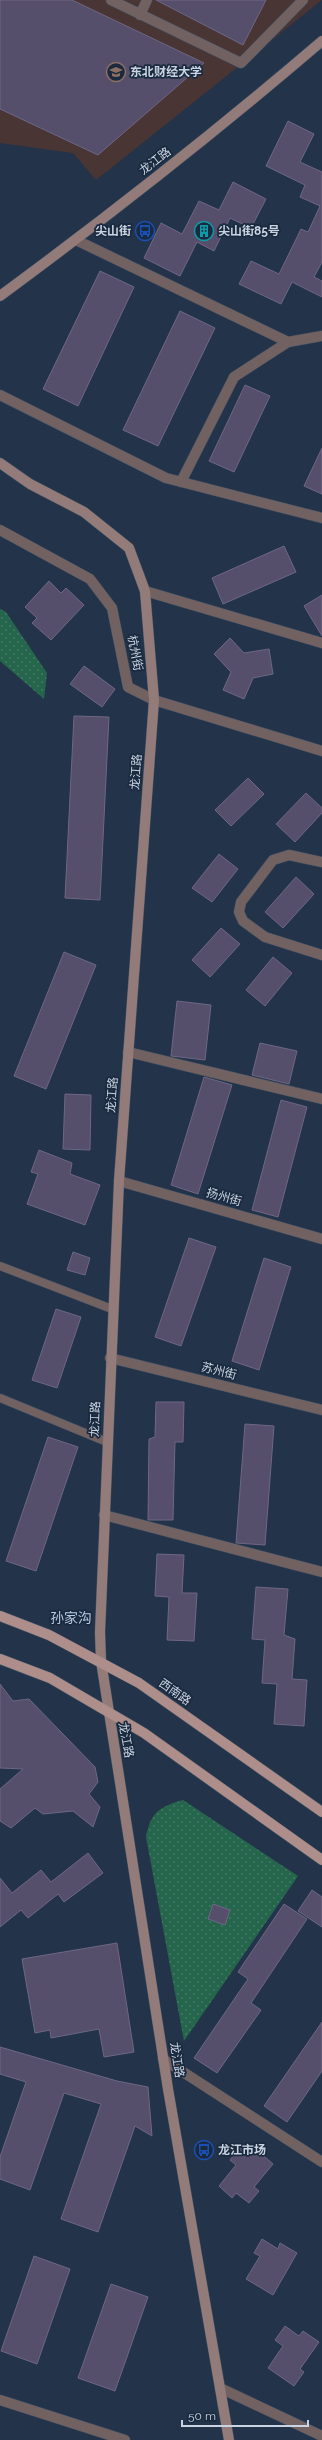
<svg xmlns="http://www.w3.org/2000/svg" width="322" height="2440" font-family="Raleway,'Noto Sans SC',sans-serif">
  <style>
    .education { fill: #493534 }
    .grass { fill: url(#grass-dots) }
    .building { fill: #564f6b; stroke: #6e6784 }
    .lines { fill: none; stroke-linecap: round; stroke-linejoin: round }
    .lane-casing { stroke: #415165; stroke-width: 9 }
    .street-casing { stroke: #415165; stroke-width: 11 }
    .secondary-casing { stroke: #415165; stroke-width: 11 }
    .primary-casing { stroke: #415165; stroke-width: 11 }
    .lane { stroke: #716160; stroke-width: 8 }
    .street { stroke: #716160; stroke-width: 10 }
    .secondary { stroke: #937b79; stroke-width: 10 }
    .primary { stroke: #ae8e8b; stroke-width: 10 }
    .labels { text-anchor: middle; stroke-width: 3.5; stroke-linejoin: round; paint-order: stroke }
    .poi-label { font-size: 12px; font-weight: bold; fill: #c9d3e2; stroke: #1a2a3f; text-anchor: start }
    .street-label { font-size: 12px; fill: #c9d3e2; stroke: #1a2a3f }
    .quarter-label { font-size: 14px; fill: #b6cbe7; stroke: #1a2a3f }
  </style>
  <defs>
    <pattern id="grass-dots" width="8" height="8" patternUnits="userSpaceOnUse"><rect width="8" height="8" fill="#25654c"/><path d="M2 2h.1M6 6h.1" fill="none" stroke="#437a66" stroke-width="1.8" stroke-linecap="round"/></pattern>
  </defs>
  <rect width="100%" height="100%" fill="#23344a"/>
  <path class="education" d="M0 0H322L96 180 73 153 0 143Z"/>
  <path class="grass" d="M0 609 6 612 47 673 44 699 0 661Z
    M183 1800 298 1876 184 2041 146 1837C151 1812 159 1807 183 1800Z"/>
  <path class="building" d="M0 0H72L204 63 98 155 0 109Z
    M156 0H266L243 45Z
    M288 121 314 134 300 162 322 172V262L314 277 322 281V297L292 282 281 304 239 284 251 261 279 274 301 229 308 232 320 206 300 197 305 185 266 166Z
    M233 182 266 199 251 228 230 218 214 251 197 242 180 276 144 258 161 223 182 234 199 201 219 210Z
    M100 271 134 287 78 406 43 389Z
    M180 311 215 328 158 446 123 430Z
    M245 385 270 396 234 472 209 461Z
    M322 448V494L304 486Z
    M284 546 296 572 223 604 212 578Z
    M49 581 61 593 66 588 84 605 51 640 32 623 37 618 25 607Z
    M322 595V636L304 606Z
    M230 638 244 653 269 649 273 674 253 678 244 699 223 690 231 672 214 654Z
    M84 666 115 689 102 707 70 684Z
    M74 716 109 717 100 900 65 898Z
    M248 778 264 794 231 826 215 810Z
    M306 793 322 808V813L295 842 276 824Z
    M219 854 238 869 212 902 192 888Z
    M296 877 314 894 283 928 265 912Z
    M221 928 240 944 210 977 192 960Z
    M64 952 96 965 46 1089 14 1076Z
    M273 957 292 973 265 1006 246 990Z
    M177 1001 211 1005 205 1060 171 1056Z
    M260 1043 297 1051 289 1084 252 1075Z
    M204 1077 232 1085 198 1194 171 1185Z
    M65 1094 91 1095 90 1150 63 1149Z
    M281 1100 307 1107 278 1217 252 1210Z
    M39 1150 72 1163 70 1174 100 1185 85 1225 27 1204 38 1174 31 1172Z
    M189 1238 216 1247 181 1346 155 1337Z
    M73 1252 90 1258 85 1275 67 1270Z
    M264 1258 291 1267 259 1370 232 1361Z
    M56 1309 81 1317 57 1388 32 1380Z
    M156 1402H184L183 1442H175L173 1520H148L149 1439 155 1437Z
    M245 1424 274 1426 265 1545 236 1543Z
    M48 1437 78 1447 36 1571 6 1561Z
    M157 1554 184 1555 182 1593H197L194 1641 167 1640 169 1597 155 1596Z
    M256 1587 288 1589 284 1635 295 1639 292 1679 307 1680 304 1726 274 1724 277 1684 262 1683 265 1640 252 1639Z
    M0 1684 13 1701 29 1699 95 1767 98 1782 89 1794 100 1807 93 1827 73 1811 43 1814 35 1808 11 1828 0 1821V1789L23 1769 0 1768Z
    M88 1853 103 1873 64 1902 58 1894 28 1918 21 1910 0 1927V1878L12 1893 41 1870 51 1882Z
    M312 1890 322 1897V1927L298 1911Z
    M213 1904 230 1910 225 1925 208 1919Z
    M284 1904 307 1919 251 2003 261 2010 217 2073 194 2058 248 1979 238 1972Z
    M117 1943 134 2052 104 2057 99 2029 51 2038 50 2030 35 2033 22 1959Z
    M322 2022V2071L287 2122 264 2106Z
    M0 2047 117 2081 148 2087 152 2136 135 2126 98 2232 61 2219 101 2104 64 2093 30 2190 0 2179V2157L26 2082 0 2074Z
    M241 2146 252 2155 257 2150 273 2164 254 2187 259 2191 249 2203 236 2193 232 2198 219 2186 236 2165 230 2160Z
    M262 2239 278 2249 280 2243 297 2253 273 2295 246 2279 260 2256 254 2253Z
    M34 2256 70 2269 37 2364 1 2351Z
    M111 2284 148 2297 115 2391 78 2378Z
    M285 2326 299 2336 303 2331 319 2342 300 2369 304 2372 294 2386 268 2368 283 2346 275 2340Z"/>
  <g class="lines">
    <g class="lane-casing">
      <path id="lane" d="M0 1266 112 1309
        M0 1398 107 1442"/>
    </g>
    <g class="street-casing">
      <path id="street" d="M111 0 241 63 303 0
        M140 15 147 0
        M76 240 288 342 322 336
        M0 395 166 478 322 518
        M181 482 234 377 288 342
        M0 530 90 579 112 608 128 687 154 700 322 751
        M145 591 322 643
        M322 862 289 855 273 860 241 902 239 912 243 921 265 937 322 955
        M128 1052 322 1099
        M119 1181 322 1239
        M110 1358 322 1410
        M104 1515 322 1572
        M163 2059 322 2162
        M220 2388 322 2436
        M0 2400 125 2440"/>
    </g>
    <g class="secondary-casing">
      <path id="secondary" d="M0 296C110 215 218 130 322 41
        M0 463 30 484 84 512 129 548 145 591 154 700 119 1181 100 1632 101 1661 168 2089 229 2440"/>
    </g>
    <g class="primary-casing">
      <path id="primary" d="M0 1616 49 1635 139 1683 322 1812
        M0 1659 50 1678 144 1733 322 1860"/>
    </g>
    <use href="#lane" class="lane"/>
    <use href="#street" class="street"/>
    <use href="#secondary" class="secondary"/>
    <use href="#primary" class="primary"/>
  </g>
  <defs>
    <g id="university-ring" transform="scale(1)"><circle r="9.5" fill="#1a2a3f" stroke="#8d6e63" stroke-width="1.5"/><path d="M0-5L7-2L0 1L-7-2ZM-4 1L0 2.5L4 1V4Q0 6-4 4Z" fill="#8d6e63"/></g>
    <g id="bus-ring" transform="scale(1)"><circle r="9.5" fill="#1a2a3f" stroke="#1a4fb4" stroke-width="1.5"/><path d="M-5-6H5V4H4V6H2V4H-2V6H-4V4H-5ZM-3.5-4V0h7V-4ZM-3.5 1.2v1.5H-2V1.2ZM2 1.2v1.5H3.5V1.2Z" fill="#1a4fb4"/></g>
    <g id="building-ring" transform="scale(1)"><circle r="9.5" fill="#1a2a3f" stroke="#0f9aa8" stroke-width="1.5"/><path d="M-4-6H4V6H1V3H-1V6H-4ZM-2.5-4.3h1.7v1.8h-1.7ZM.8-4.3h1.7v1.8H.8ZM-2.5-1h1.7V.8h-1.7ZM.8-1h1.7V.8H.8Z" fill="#0f9aa8"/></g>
  </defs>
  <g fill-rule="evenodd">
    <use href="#university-ring" x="116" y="72"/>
    <use href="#bus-ring" x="145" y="231"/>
    <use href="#building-ring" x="204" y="231"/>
    <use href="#bus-ring" x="204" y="2150"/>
  </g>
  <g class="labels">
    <g class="poi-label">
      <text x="130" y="76">东北财经大学</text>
      <text x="131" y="235" text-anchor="end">尖山街</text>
      <text x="218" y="235">尖山街85号</text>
      <text x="218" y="2154">龙江市场</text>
    </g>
    <g class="street-label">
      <text transform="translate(155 161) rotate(-38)" y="4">龙江路</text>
      <text transform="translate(135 653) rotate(79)" y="4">杭州街</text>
      <text transform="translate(136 772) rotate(-86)" y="4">龙江路</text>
      <text transform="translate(112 1095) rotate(-86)" y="4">龙江路</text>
      <text transform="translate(224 1197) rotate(16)" y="4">扬州街</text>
      <text transform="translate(219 1371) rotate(14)" y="4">苏州街</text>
      <text transform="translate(95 1419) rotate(-88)" y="4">龙江路</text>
      <text transform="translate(175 1692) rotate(35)" y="4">西南路</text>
      <text transform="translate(126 1740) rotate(79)" y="4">龙江路</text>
      <text transform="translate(177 2060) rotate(81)" y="4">龙江路</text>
    </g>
    <g class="quarter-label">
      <text x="71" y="1623">孙家沟</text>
    </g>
  </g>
  <path d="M182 2420v6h126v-6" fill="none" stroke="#c9d3e2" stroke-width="2"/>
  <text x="188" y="2420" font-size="12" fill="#c9d3e2" stroke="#1a2a3f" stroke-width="3" paint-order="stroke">50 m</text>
</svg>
